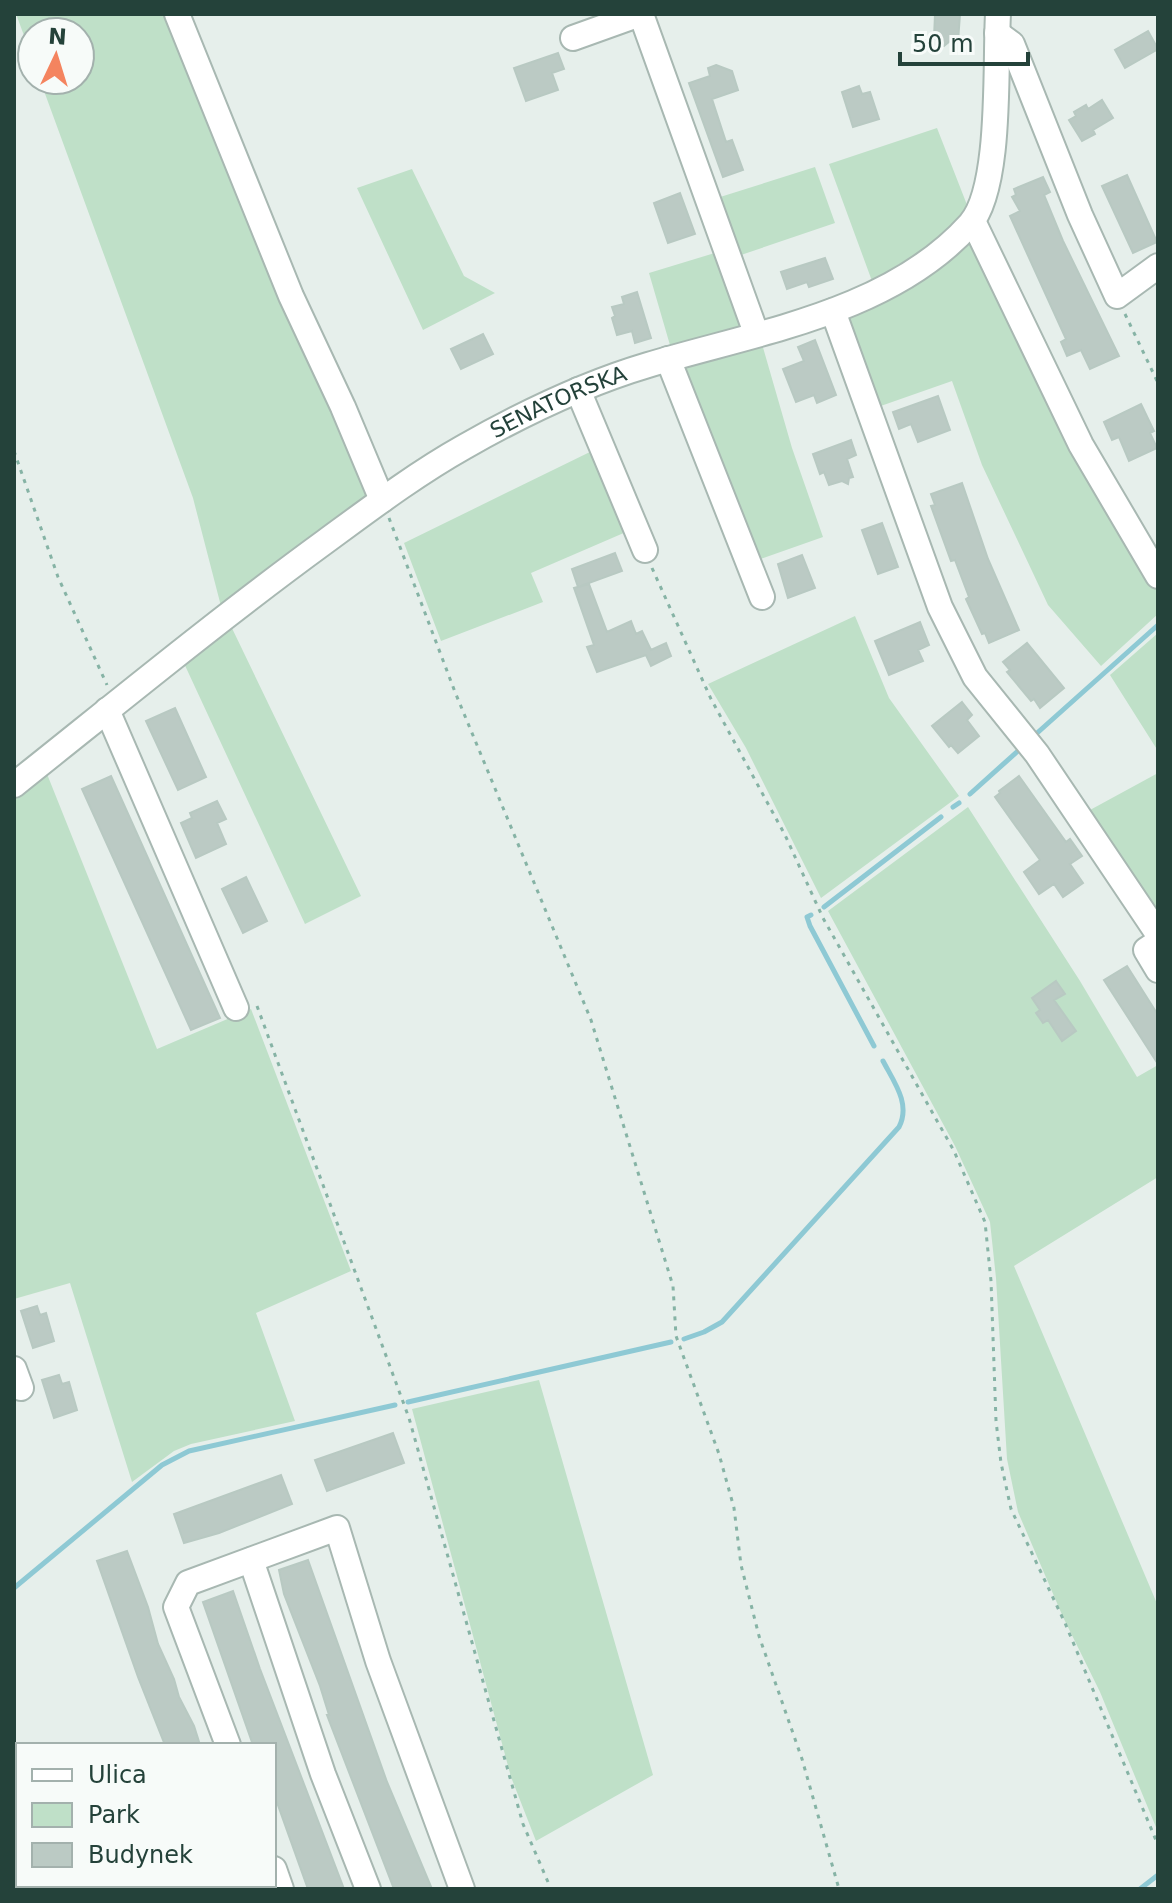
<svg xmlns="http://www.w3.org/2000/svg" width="1172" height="1903" font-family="'DejaVu Sans',sans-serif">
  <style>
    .green { fill: #bfe0c8 }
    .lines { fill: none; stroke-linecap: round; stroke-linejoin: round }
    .stream { stroke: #8ec9d4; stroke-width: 5 }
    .building { fill: #bbcac4; stroke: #b8c9c2; stroke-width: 2 }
    .minor-casing { stroke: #a8b8b2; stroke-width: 28 }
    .path { stroke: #86b3a5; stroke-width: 3; stroke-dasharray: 4 6; stroke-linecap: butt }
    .minor { stroke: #fff; stroke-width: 24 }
    .labels { text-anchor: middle; stroke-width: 7; stroke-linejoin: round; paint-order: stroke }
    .street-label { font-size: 22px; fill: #24423a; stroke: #f7fbf9 }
  </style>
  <rect width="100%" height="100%" fill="#e6efeb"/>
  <path class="green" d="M16 14H167L369 489 363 506 222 610 193 498 40 80H80V32H32V57Z
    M937 128 969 210 937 241 872 281 829 164Z
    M815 167 835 223 738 256 717 198Z
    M412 169 464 276 495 293 423 330 357 188Z
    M973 232 1158 585V614L1101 666 1048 605 982 465 952 381 875 408 848 326 850 315Z
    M718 252 743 319 738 331 672 352 649 273Z
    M762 344 792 448 823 537 755 561 680 371 686 360Z
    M594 450 626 532 531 573 543 602 441 641 404 543Z
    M855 616 889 698 959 796 821 898 746 748 708 684Z
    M229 622 361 896 305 924 182 659Z
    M1158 633V751L1110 675Z
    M45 769 157 1049 251 1009 351 1271 256 1313 295 1421 191 1444 174 1451 132 1482 70 1283 14 1299V794Z
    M1158 773V922L1090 810Z
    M968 807 1080 981 1137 1077 1158 1065V1177L1014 1266 1158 1606V1832L1100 1692 1063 1617 1018 1512 1007 1459 996 1278 990 1222 955 1146 828 911Z
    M539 1380 653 1775 536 1841 511 1777 412 1409Z"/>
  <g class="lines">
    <path class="stream" d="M1036 734 1158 625
      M970 794 1019 750
      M953 807 959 803
      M824 907 941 817
      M811 915 807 917 810 926 874 1046
      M684 1339 704 1332 722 1322 899 1127C911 1104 894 1082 883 1061
      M408 1402 671 1342
      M14 1588 162 1465 189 1451 395 1405
      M1140 1889 1158 1875"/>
  </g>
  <path class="building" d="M935 14H960L958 42 950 41 944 46 934 38Z
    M1148 31 1158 49 1125 68 1115 50Z
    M558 53 564 69 552 73 558 90 526 101 514 68Z
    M716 65 732 71 738 90 712 99 726 142 732 140 743 170 723 177 689 83 710 76 708 68Z
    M859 86 862 94 870 92 879 119 853 127 842 92Z
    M1102 100 1113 118 1093 130 1095 134 1082 141 1069 120 1076 116 1074 112 1086 105 1088 109Z
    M1127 175 1157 242 1133 253 1102 186Z
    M1043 177 1050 192 1044 195 1063 241 1119 356 1090 369 1081 350 1067 356 1061 342 1066 339 1010 216 1020 211 1012 197 1016 195 1014 189Z
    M680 193 695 234 668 243 654 203Z
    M825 258 833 279 809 287 807 282 787 289 781 272Z
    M637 292 651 338 635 343 632 331 617 335 612 318 615 316 612 307 624 304 622 297Z
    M483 334 493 354 461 369 451 349Z
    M815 340 836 395 817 403 814 395 796 402 783 369 804 361 798 347Z
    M938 396 950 430 918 442 911 424 899 429 893 412Z
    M1141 404 1154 431 1150 433 1157 448 1129 461 1119 437 1112 440 1104 422Z
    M851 440 856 455 847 459 853 477 849 478 848 484 842 481 829 485 824 472 820 474 813 454Z
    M962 483 988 559 1019 630 989 643 985 633 982 634 966 599 969 597 955 560 951 561 931 506 935 505 931 494Z
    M882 523 898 567 878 574 862 530Z
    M615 553 622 571 578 587 572 569Z
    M802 555 815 588 788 598 778 564Z
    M589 584 607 632 631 621 636 634 642 631 651 650 666 643 671 656 651 666 646 655 597 672 587 647 594 645 574 588Z
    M920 622 929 645 918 650 923 661 889 675 875 641Z
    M1027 643 1064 688 1040 708 1034 699 1031 701 1007 672 1010 670 1003 662Z
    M962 702 972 715 967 720 979 736 958 753 951 745 949 747 932 726Z
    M175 708 206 777 178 790 146 721Z
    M111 776 220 1018 191 1030 82 789Z
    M1019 776 1066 842 1070 839 1082 856 1070 864 1083 883 1063 897 1054 884 1039 894 1024 872 1040 860 995 797 1000 793 999 791Z
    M217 801 226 819 217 823 226 844 196 858 181 823 192 818 190 813Z
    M246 877 267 921 243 933 222 889Z
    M1127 966 1158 1015V1064L1104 980Z
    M1056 981 1065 994 1054 1000 1076 1031 1062 1041 1048 1020 1043 1023 1036 1013 1040 1010 1032 998Z
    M37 1306 40 1315 46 1313 54 1341 33 1348 21 1311Z
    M59 1375 62 1384 69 1382 77 1410 54 1418 42 1380Z
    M393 1433 404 1463 327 1491 315 1460Z
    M281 1475 292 1504 219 1533 184 1543 174 1514Z
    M127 1551 148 1607 158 1644 174 1679 179 1697 194 1726 200 1745H165L138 1677 97 1561Z
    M308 1560 387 1782 432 1889H394L327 1715H329L320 1686 284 1594 279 1570Z
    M233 1591 260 1669 344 1889H308L274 1794V1745H253L203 1602Z"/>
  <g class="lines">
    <g class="minor-casing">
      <g id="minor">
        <path d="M177 14 291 296 343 407 382 500"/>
        <path d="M641 14 756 333"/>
        <path d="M997 33 1012 44 1080 215 1117 296 1158 266"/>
        <path d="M573 38 640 14"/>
        <path d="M973 221 1081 445 1158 576"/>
        <path d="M833 311 940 607 975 677 1037 754 1158 934"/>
        <path d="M668 359 762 597"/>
        <path d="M578 390 645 550"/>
        <path d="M107 710 236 1008"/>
        <path id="s1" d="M14 785C117 703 219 619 326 541 371 508 416 474 464 447 522 414 584 384 648 365 757 332 890 313 970 224 1002 188 995 63 998 14"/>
        <path d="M1158 942 1146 950 1158 970"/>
        <path d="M14 1369 21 1388"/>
        <path d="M251 1560 323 1774 368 1889"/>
        <path d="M228 1745 176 1607 188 1583 337 1528 378 1661 462 1889"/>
        <path d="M274 1869 281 1889"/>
      </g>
    </g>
    <path class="path" d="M1125 314 1158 383
      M14 451 58 577 107 685
      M389 518 455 692 591 1020 673 1286 676 1336 719 1454 734 1508 741 1565 759 1636 802 1759 839 1889
      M652 568 711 699 785 835 823 918 954 1151 985 1222 991 1281 996 1421 1001 1463 1011 1509 1065 1623 1158 1845
      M257 1006 409 1418 523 1824 551 1889"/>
    <use href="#minor" class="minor"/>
  </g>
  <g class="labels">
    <g class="street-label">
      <text dy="8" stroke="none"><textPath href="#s1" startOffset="668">SENATORSKA</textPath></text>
    </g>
  </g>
  <rect width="1172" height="1903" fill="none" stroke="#24423a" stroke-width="32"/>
  <rect x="16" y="1743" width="260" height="144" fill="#f7fbf9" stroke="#a3b1ad" stroke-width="2"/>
  <rect x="32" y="1769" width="40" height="12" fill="#ffffff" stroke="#a3b1ad" stroke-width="2"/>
  <text x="88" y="1783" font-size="24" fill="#24423a">Ulica</text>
  <rect x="32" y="1803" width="40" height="24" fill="#bfe0c8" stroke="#a3b1ad" stroke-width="2"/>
  <text x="88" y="1823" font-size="24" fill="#24423a">Park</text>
  <rect x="32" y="1843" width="40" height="24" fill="#bbcac4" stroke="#a3b1ad" stroke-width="2"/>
  <text x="88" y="1863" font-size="24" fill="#24423a">Budynek</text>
  <g transform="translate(56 56) rotate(4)"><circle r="38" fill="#f7fbf9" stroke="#a3b1ad" stroke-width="2"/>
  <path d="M0-6L14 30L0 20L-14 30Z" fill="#f4845f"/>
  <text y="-12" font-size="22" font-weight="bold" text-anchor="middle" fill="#24423a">N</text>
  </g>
  <path d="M900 52v12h128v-12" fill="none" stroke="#24423a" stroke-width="4"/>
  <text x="912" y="52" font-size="24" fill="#24423a" stroke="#f7fbf9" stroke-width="6" paint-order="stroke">50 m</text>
</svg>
